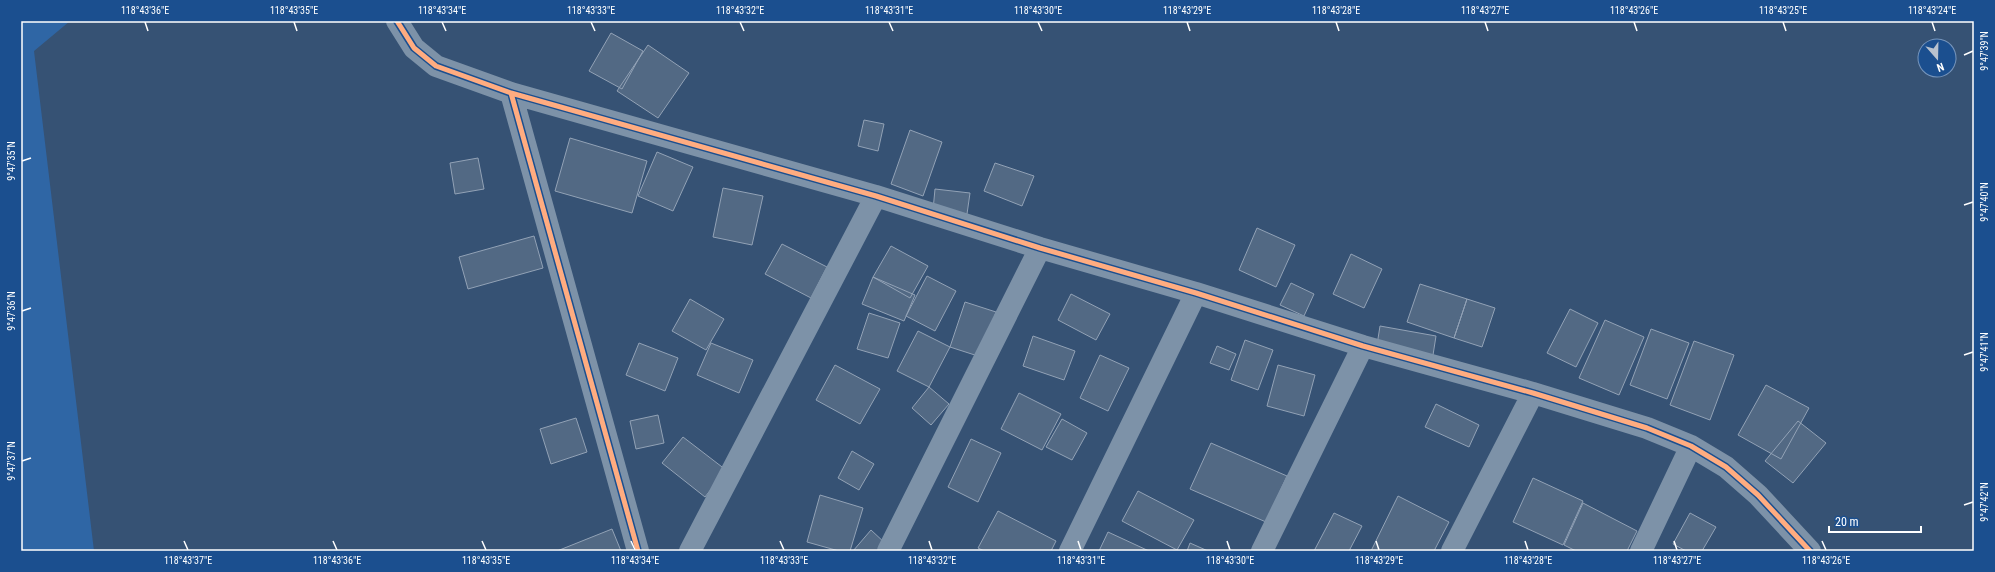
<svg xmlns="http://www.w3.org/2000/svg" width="1995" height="572" font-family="'Roboto Condensed',sans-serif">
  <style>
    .green { fill: #2f66a5 }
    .building { fill: #526984; stroke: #92a2b6 }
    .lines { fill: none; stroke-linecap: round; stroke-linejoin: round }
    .minor { stroke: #7d92a8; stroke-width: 22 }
    .cycleway-casing { stroke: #1b4f8f; stroke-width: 8 }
    .cycleway { stroke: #ffac80; stroke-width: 5 }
    .ticks { fill: none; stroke: #fff; stroke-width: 1.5 }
    .neatline { fill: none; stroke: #fff; stroke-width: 1.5 }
    .ticks-label { font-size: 10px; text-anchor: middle; fill: #fff }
  </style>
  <rect width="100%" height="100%" fill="#365274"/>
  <path class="green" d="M21 21H70L34 51 94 551H21Z"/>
  <path class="building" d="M611 33 643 51 622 89 589 71Z
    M648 45 689 73 658 118 617 91Z
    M864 120 884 124 878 151 858 146Z
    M910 130 942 142 923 196 891 184Z
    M570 138 647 161 632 213 555 191Z
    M657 152 693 167 673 211 638 196Z
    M478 158 484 189 455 194 450 163Z
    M995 163 1034 176 1022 206 984 191Z
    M723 188 763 196 752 245 713 237Z
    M935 189 970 193 967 214 933 210Z
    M1257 228 1295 245 1276 287 1239 270Z
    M534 236 543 268 468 289 459 257Z
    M782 244 827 267 811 298 765 274Z
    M891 246 928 266 910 298 873 277Z
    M1351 254 1382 269 1364 308 1333 294Z
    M927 276 956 291 935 331 906 316Z
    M873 277 915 295 904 321 862 304Z
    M1291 283 1314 294 1304 316 1280 305Z
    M1420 284 1467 299 1454 338 1407 322Z
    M1071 294 1110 314 1096 340 1058 320Z
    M690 299 724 319 706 350 672 331Z
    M1467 299 1495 308 1482 347 1454 338Z
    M965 302 996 312 981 357 950 347Z
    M1570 309 1598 323 1576 367 1547 353Z
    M869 313 900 323 888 358 857 349Z
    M1605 320 1644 337 1619 395 1579 378Z
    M1380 326 1436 336 1433 355 1377 345Z
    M1651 329 1689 343 1667 399 1630 385Z
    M918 331 950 347 929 387 897 371Z
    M1033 336 1075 351 1064 380 1023 366Z
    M1245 340 1273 350 1258 390 1231 380Z
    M1694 341 1734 355 1710 420 1670 405Z
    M639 343 678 358 665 391 626 375Z
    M711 343 753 360 739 393 697 375Z
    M1217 346 1236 354 1229 370 1210 363Z
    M1100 355 1129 368 1108 411 1080 398Z
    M835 365 880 389 860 424 816 400Z
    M1278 365 1315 375 1304 416 1267 406Z
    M1766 385 1809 408 1781 459 1738 435Z
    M929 387 949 404 931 425 912 408Z
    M1019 393 1061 414 1042 450 1001 429Z
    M1436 404 1479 425 1469 447 1425 427Z
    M658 415 664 443 636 449 630 421Z
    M576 418 587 452 551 464 540 429Z
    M1062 419 1087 433 1072 460 1046 447Z
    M1798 421 1826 443 1793 483 1765 461Z
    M683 437 726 470 705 497 662 463Z
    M971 439 1001 453 978 502 948 487Z
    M1211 443 1287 476 1266 522 1190 489Z
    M852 451 874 464 859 490 838 478Z
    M1533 478 1583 501 1563 545 1513 522Z
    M1138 491 1194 520 1177 550 1122 521Z
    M820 495 863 508 850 551H839L807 542Z
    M1398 496 1449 522 1434 551H1371Z
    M1583 503 1637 531 1627 551H1576L1564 545Z
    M998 511 1056 541 1051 551H984L978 548Z
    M1334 513 1362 526 1349 551H1314Z
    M1690 513 1716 527 1702 551H1686L1673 544Z
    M612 529 621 551H557Z
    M871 530 886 544 880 551H853Z
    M1108 532 1149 551H1099Z
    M1190 543 1208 551H1187Z"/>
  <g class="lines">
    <path class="minor" d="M397 21 414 48 436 66 511 93 876 196 1040 248 1196 293 1363 346 1533 393 1647 428 1691 446 1726 467 1758 495 1810 551
      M511 93 638 551
      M690 551 876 196
      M888 551 1040 248
      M1070 551 1196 293
      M1262 551 1363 346
      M1452 551 1533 393
      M1641 551 1691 446"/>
    <g class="cycleway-casing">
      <path id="cycleway" d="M397 21 414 48 436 66 511 93 876 196 1040 248 1196 293 1363 346 1533 393 1647 428 1691 446 1726 467 1758 495 1810 551
        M511 93 638 551"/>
    </g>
    <use href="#cycleway" class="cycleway"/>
  </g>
  <path class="ticks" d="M145 22 148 31M294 22 297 31M442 22 446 31M591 22 595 31M740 22 744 31M889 22 893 31M1038 22 1042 31M1187 22 1190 31M1336 22 1339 31M1485 22 1488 31M1634 22 1637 31M1783 22 1786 31M1932 22 1935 31M1964 55 1973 51M22 161 31 158M1964 205 1973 202M22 311 31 308M1964 355 1973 352M22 461 31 458M1964 505 1973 502M184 541 188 550M333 541 337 550M482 541 486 550M631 541 635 550M780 541 784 550M929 541 932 550M1078 541 1081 550M1227 541 1230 550M1376 541 1379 550M1525 541 1528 550M1674 541 1677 550M1822 541 1826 550"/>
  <rect width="1995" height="572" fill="none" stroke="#1b4f8f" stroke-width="44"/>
  <g transform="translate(1937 58) rotate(160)"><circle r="19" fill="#1b4f8f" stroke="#7695bc"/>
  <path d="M0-3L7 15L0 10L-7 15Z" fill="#b9c2ce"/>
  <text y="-6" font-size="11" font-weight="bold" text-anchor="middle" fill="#ffffff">N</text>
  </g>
  <path d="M1829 526v6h92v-6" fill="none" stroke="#ffffff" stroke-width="2"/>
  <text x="1835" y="526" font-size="12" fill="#ffffff" stroke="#1b4f8f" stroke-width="3" paint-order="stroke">20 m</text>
  <rect x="22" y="22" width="1951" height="528" class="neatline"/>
  <g class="ticks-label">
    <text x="145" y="14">118°43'36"E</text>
    <text x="294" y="14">118°43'35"E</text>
    <text x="442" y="14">118°43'34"E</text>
    <text x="591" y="14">118°43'33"E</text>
    <text x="740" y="14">118°43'32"E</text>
    <text x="889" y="14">118°43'31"E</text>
    <text x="1038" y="14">118°43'30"E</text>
    <text x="1187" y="14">118°43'29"E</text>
    <text x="1336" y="14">118°43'28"E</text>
    <text x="1485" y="14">118°43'27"E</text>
    <text x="1634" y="14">118°43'26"E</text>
    <text x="1783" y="14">118°43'25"E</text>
    <text x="1932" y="14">118°43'24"E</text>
    <text transform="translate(1984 51) rotate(-90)" y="4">9°47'39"N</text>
    <text transform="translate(11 161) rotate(-90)" y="4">9°47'35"N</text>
    <text transform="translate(1984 202) rotate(-90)" y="4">9°47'40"N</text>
    <text transform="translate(11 311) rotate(-90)" y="4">9°47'36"N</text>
    <text transform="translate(1984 352) rotate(-90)" y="4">9°47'41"N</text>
    <text transform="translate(11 461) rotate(-90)" y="4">9°47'37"N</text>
    <text transform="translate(1984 502) rotate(-90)" y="4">9°47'42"N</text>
    <text x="188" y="564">118°43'37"E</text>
    <text x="337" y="564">118°43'36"E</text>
    <text x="486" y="564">118°43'35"E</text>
    <text x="635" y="564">118°43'34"E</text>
    <text x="784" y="564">118°43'33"E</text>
    <text x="932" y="564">118°43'32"E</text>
    <text x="1081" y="564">118°43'31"E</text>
    <text x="1230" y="564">118°43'30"E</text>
    <text x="1379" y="564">118°43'29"E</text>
    <text x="1528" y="564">118°43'28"E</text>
    <text x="1677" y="564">118°43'27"E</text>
    <text x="1826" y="564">118°43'26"E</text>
  </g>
</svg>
